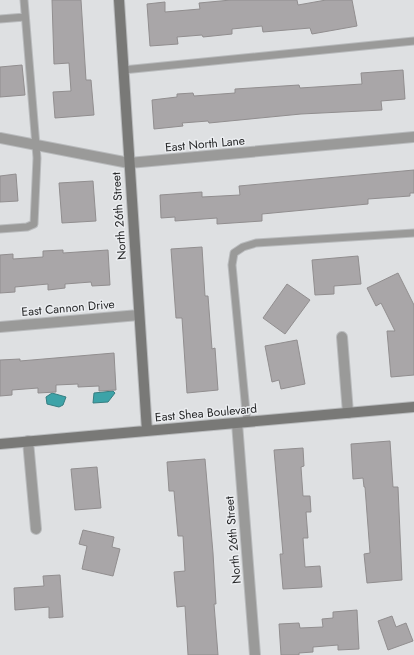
<svg xmlns="http://www.w3.org/2000/svg" width="414" height="655" font-family="Jost,sans-serif">
  <style>
    .water { fill: #3da3a8; stroke: #367e81 }
    .building { fill: #a9a6a8; stroke: #918e8f }
    .lines { fill: none; stroke-linecap: round; stroke-linejoin: round }
    .lane-casing { stroke: #b9bbbd; stroke-width: 9 }
    .street-casing { stroke: #b9bbbd; stroke-width: 12 }
    .secondary-casing { stroke: #b9bbbd; stroke-width: 12 }
    .lane { stroke: #9a9a99; stroke-width: 7 }
    .street { stroke: #9a9a99; stroke-width: 10 }
    .secondary { stroke: #797977; stroke-width: 10 }
    .labels { text-anchor: middle; stroke-width: 3; stroke-linejoin: round; paint-order: stroke }
    .street-label { font-size: 12px; fill: #252627; stroke: #ebedf0 }
  </style>
  <rect width="100%" height="100%" fill="#dee0e2"/>
  <path class="water" d="M113 391 115 393 108 402 93 403 94 393Z
    M52 393 66 397 63 405 59 407 47 404 46 397Z"/>
  <path class="building" d="M52 0H81L86 80H91L94 115 55 118 53 92 71 91 69 63 54 64Z
    M231 0H297L298 5 326 0H352L357 26 312 34 310 28 263 32 262 26 232 29V34L203 37 202 35 177 37 178 44 150 46 147 4 165 2V12L200 9 199 3Z
    M22 65 25 95 0 97V67Z
    M403 70 405 99 381 101 382 110 301 114 209 123 208 121 182 123 183 126 154 129 152 100 177 97V94L193 93 194 96 235 93V89L299 85 300 88 362 84 361 73Z
    M414 170V193H410V196L368 199V204L262 214V221L217 224V218L175 221V217L161 218 160 195 202 192V197L240 195 239 186Z
    M16 174 18 201 0 202V176Z
    M93 181 96 221 62 223 59 183Z
    M202 247 205 296H208L212 349 215 348 218 390 187 393 182 318H176L171 249Z
    M63 250V253L108 250 110 285 92 286 91 282 65 284V288L48 290V284L15 287V292L0 293V255L13 254V259L43 257V251Z
    M358 256 361 284 334 286V294L315 295 312 260Z
    M398 273 414 305V375L391 377 387 331H395L381 303 376 306 367 288Z
    M287 284 310 300 285 334 263 318Z
    M297 340 305 384 281 389 279 380 272 382 265 346Z
    M114 353 116 390 99 391V386L78 387V384L56 385V392L38 393V388L12 390V395L0 396V360L20 359V361Z
    M390 441 393 487H398L402 580 367 583 364 554 370 553 365 487H364L363 478 353 479 351 444Z
    M303 448 304 466 301 467 303 496H310L311 512H306L308 538H303L305 567 320 566 322 587 283 589 280 554H283L274 450Z
    M205 459 213 553 216 604H214L218 655H188L185 606 177 607 174 572 185 571 183 536H178L174 491H169L167 462Z
    M97 467 101 508 75 510 71 469Z
    M83 530 114 537 112 547 120 549 113 576 82 569 87 546 79 544Z
    M60 575 63 617 49 618V607L15 610 14 588 44 586 43 576Z
    M357 610 359 649 338 650V645L313 647V652L299 653V655H281L279 624 299 623 300 628 323 627 322 619 333 618V612Z
    M392 616 396 627 406 623 413 641 388 650 378 621Z"/>
  <g class="lines">
    <g class="lane-casing">
      <path id="lane" d="M0 19 25 17
        M123 70 414 41
        M0 229 27 227 34 224 37 158 24 0
        M247 422 232 265 234 253 243 247 256 243 414 233"/>
    </g>
    <g class="street-casing">
      <path id="street" d="M0 138 129 163 414 137
        M0 327 139 315
        M342 337 348 413
        M237 423 255 655
        M28 441 36 529"/>
    </g>
    <g class="secondary-casing">
      <path id="secondary" d="M119 0 147 431
        M0 444 414 407"/>
    </g>
    <use href="#lane" class="lane"/>
    <use href="#street" class="street"/>
    <use href="#secondary" class="secondary"/>
  </g>
  <g class="labels">
    <g class="street-label">
      <text transform="translate(205 144) rotate(-5)" y="4">East North Lane</text>
      <text transform="translate(119 216) rotate(-94)" y="4">North 26th Street</text>
      <text transform="translate(68 308) rotate(-5)" y="4">East Cannon Drive</text>
      <text transform="translate(206 413) rotate(-5)" y="4">East Shea Boulevard</text>
      <text transform="translate(233 540) rotate(-95)" y="4">North 26th Street</text>
    </g>
  </g>
</svg>
